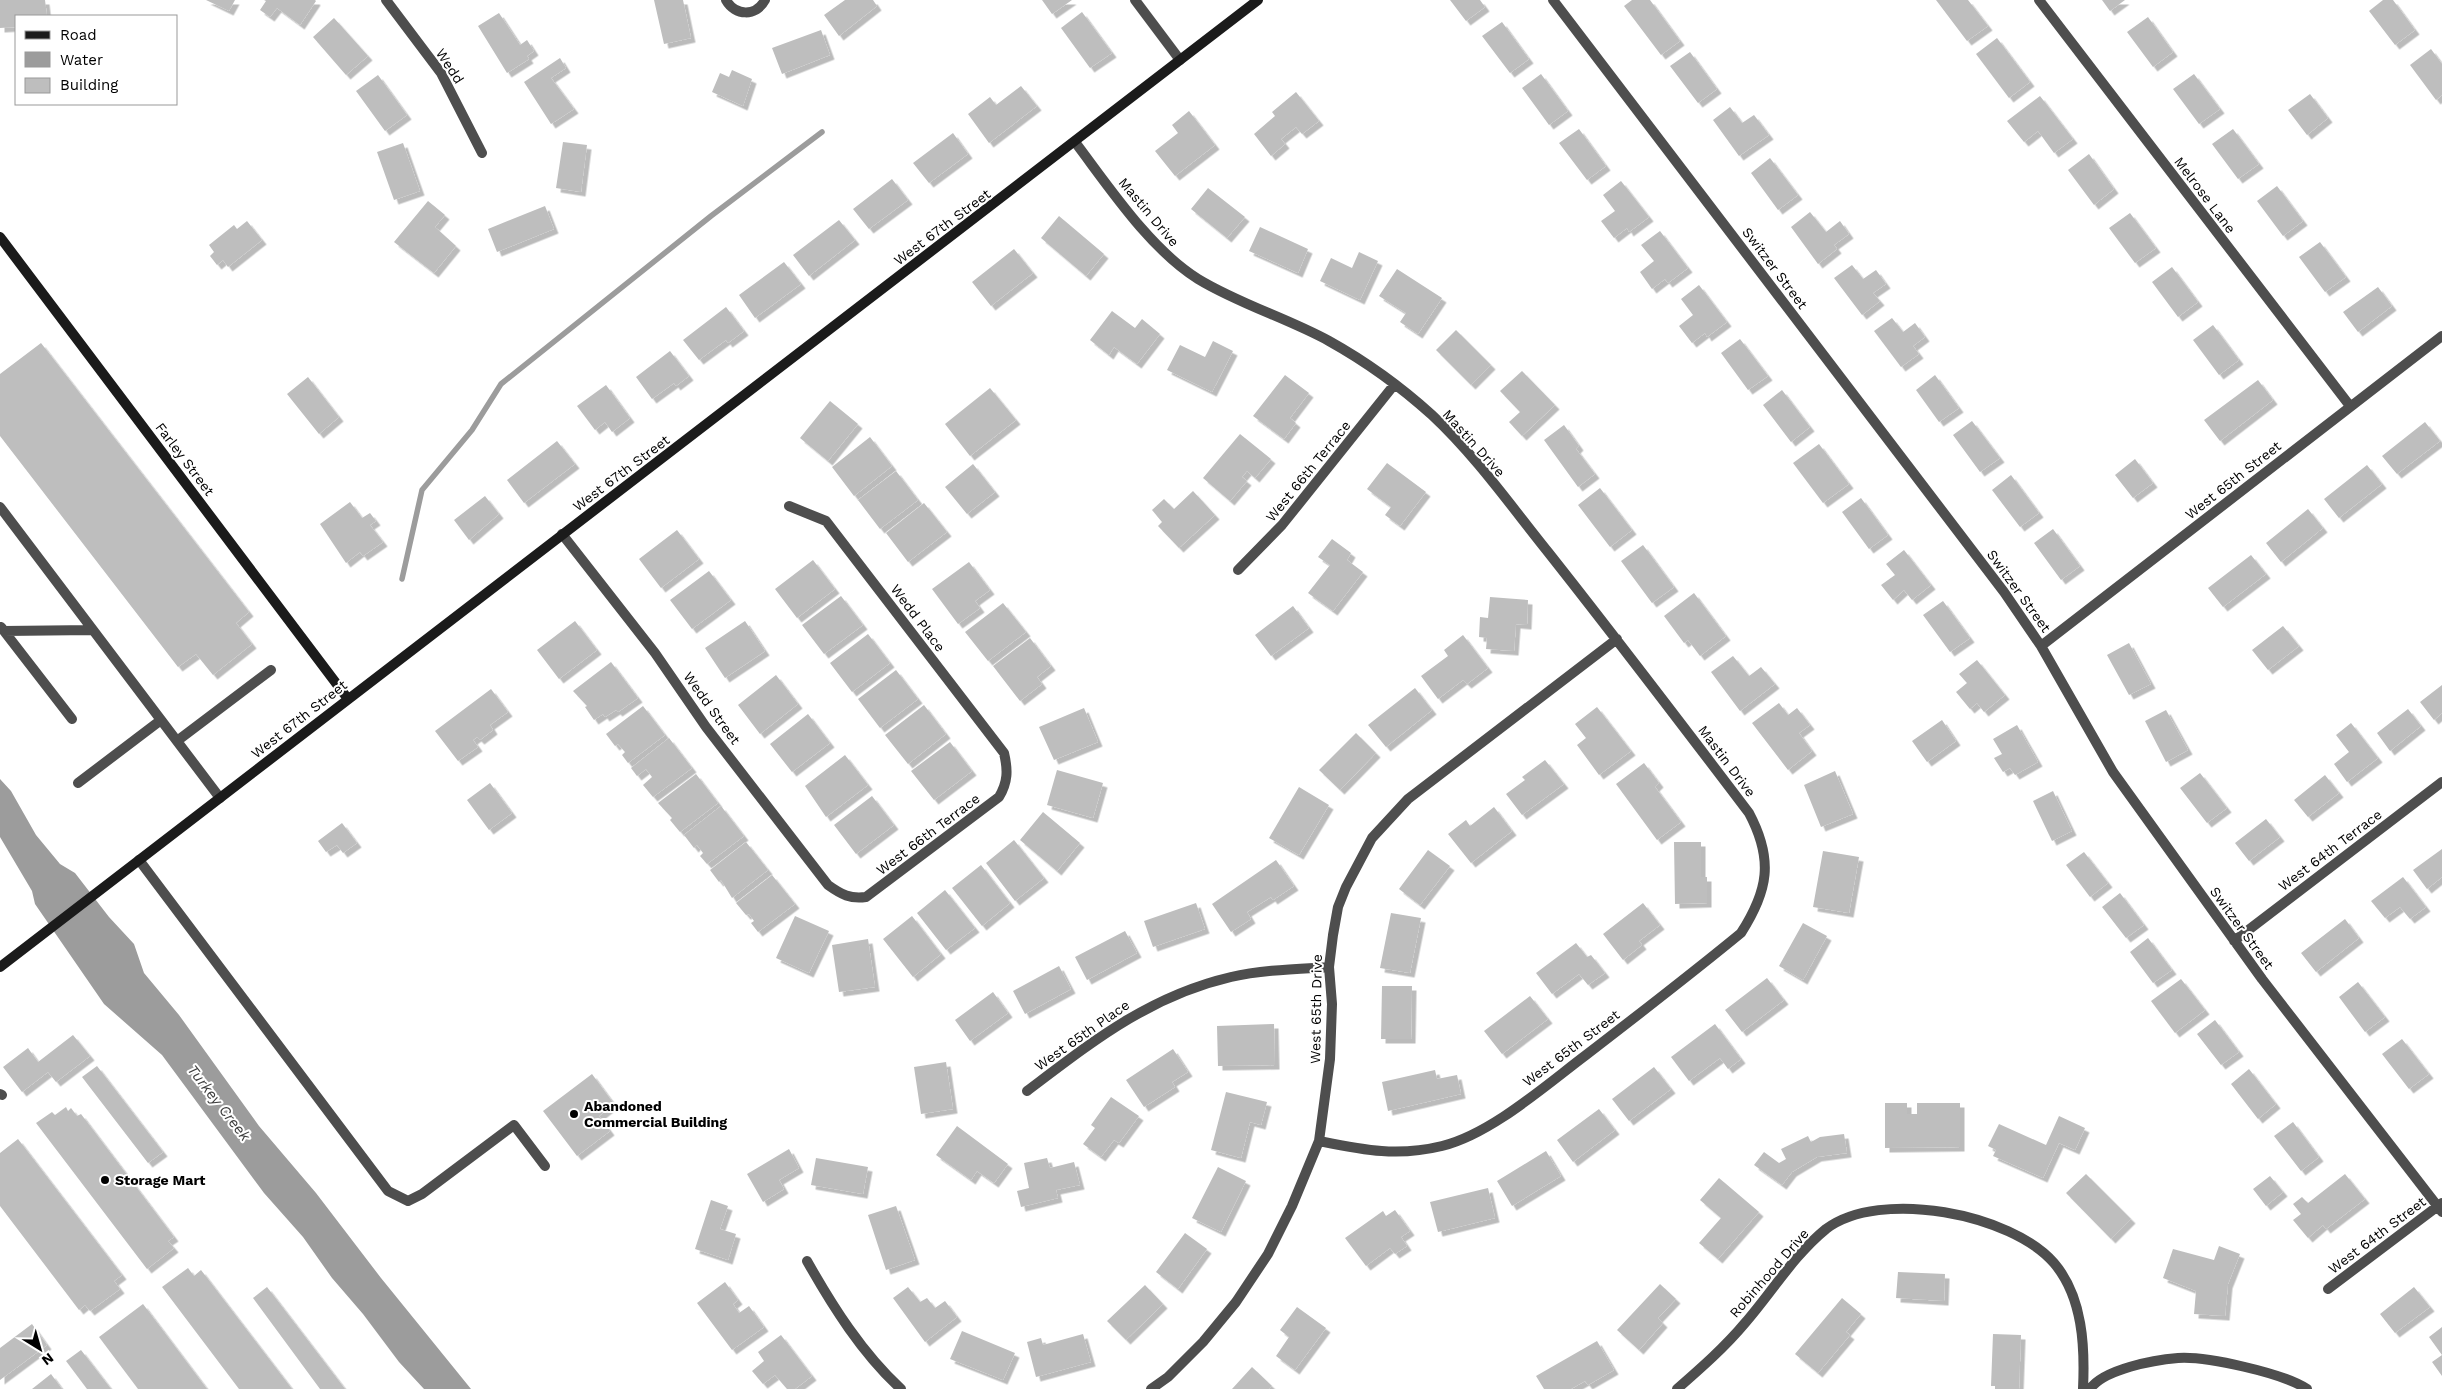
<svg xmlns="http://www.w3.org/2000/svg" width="2442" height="1389" font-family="'Work Sans',sans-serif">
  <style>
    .water { fill: #9c9c9c }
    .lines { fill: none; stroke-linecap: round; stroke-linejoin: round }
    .stream { stroke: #9c9c9c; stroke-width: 5.5 }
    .building { fill: #bebebe; filter: url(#shadow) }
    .lane { stroke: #4e4e4e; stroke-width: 10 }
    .street { stroke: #4e4e4e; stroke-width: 10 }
    .secondary { stroke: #1b1b1b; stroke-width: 10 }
    .poi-dot { fill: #000; stroke: #fff; stroke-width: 2 }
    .labels { text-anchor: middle; stroke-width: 4; stroke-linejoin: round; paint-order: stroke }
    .street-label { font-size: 14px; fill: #000; stroke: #fff }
    .poi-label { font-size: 14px; font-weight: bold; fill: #000; stroke: #fff; text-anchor: start }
    .water-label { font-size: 15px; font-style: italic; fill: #3d3d3d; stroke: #fff }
  </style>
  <defs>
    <filter id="shadow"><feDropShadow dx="4.5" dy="4.5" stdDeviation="0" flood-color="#0004"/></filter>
  </defs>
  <rect width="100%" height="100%" fill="#fff"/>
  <path class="water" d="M0 779 11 791 36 835 60 864 75 873 109 917 134 944 144 973 179 1015 259 1126 316 1193 381 1278 471 1389H424L399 1362 363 1314 332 1278 303 1237 264 1193 162 1055 104 1004 35 904 32 891 0 837Z"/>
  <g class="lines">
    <path class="stream" d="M402 579 422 490 472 430 501 384 711 216 822 132"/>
  </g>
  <path class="building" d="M0 0H45L47 16H16V27L0 28Z
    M206 0H235L229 11Z
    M264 0H315L316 1 300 25 277 8 270 17 260 10 266 1Z
    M654 0H683L691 38 664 44Z
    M845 0H873L877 6 839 36 824 15Z
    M1042 0H1072L1052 14Z
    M1450 0H1480L1485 7 1466 21Z
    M1632 0H1650L1680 41 1661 55 1624 6Z
    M1936 0H1968L1988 26 1967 41Z
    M2102 0H2125L2110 11Z
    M2383 0H2393L2415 30 2395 45 2369 11Z
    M1082 12 1112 53 1090 68 1061 28Z
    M499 13 520 45 527 40 534 51 527 56 529 59 507 73 478 26Z
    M2148 17 2173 52 2153 67 2127 32Z
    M334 18 368 56 346 75 313 37Z
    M1502 22 1529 59 1510 73 1482 36Z
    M821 30 830 55 782 74 772 48Z
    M1997 38 2030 82 2009 98 1976 54Z
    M2431 49 2442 64V95L2436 100 2410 65Z
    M1690 52 1717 89 1698 103 1670 66Z
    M560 58 566 68 551 78 574 109 551 124 524 82Z
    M732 70 752 79 743 106 712 92 720 73 729 77Z
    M1541 74 1568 111 1549 125 1522 88Z
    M2194 74 2220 109 2199 124 2173 89Z
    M378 75 407 115 385 131 356 91Z
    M1021 86 1037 106 989 143 968 114 990 97 996 105Z
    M1296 92 1319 121 1302 134 1296 127 1281 139 1285 144 1271 156 1254 134 1275 116 1272 112Z
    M2310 94 2328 118 2307 135 2288 110Z
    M2040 96 2073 139 2054 153 2038 131 2024 142 2007 121Z
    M1730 107 1742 123 1754 115 1769 135 1739 156 1713 120Z
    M1189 111 1215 145 1175 176 1155 151 1178 133 1172 125Z
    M1579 129 1606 166 1587 180 1559 143Z
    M2233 129 2259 164 2238 179 2212 144Z
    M953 133 968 154 929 183 913 163Z
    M563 142 587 145 581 192 556 188Z
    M403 143 420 191 394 200 377 152Z
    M2089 154 2114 189 2094 205 2068 170Z
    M1770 158 1798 195 1778 210 1751 173Z
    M892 179 908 200 869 229 853 209Z
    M1621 181 1649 217 1629 232 1627 228 1614 238 1601 221 1615 211 1603 195Z
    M2277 186 2303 221 2283 236 2257 201Z
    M1208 188 1245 217 1227 238 1191 209Z
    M428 201 445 215 435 227 456 246 434 273 394 242Z
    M545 206 554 229 497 252 488 229Z
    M1810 212 1826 232 1840 221 1849 234 1834 245 1837 249 1818 264 1791 227Z
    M2130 213 2156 248 2135 263 2109 228Z
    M1059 216 1104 254 1086 276 1041 238Z
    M839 220 855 240 809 276 793 255Z
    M247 221 262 240 228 267 223 260 217 265 210 256 214 252 209 245 234 225 237 229Z
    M1260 227 1308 249 1298 273 1249 251Z
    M1660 231 1688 268 1668 283 1665 279 1652 289 1640 272 1654 261 1641 245Z
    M2320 242 2346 277 2325 292 2299 257Z
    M1014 249 1033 273 991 306 972 282Z
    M1359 252 1378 261 1360 300 1320 281 1331 258 1352 268Z
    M784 262 801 284 755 318 739 295Z
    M1852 265 1863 279 1876 270 1886 284 1873 293 1880 301 1862 315 1834 278Z
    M2172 267 2198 302 2178 317 2152 282Z
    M1397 269 1442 298 1418 334 1400 322 1406 313 1379 296Z
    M1699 285 1727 322 1707 337 1705 333 1692 343 1679 326 1693 315 1681 299Z
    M2378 287 2392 306 2358 332 2343 312Z
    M726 307 744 331 728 343 726 340 699 360 683 340Z
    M1112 311 1135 328 1142 319 1160 334 1137 364 1114 347 1109 355 1090 340Z
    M1892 318 1903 332 1915 323 1925 337 1913 346 1919 354 1901 367 1874 331Z
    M2213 325 2239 360 2219 375 2193 340Z
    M1456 330 1491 365 1471 385 1436 350Z
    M1740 339 1768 376 1748 390 1721 353Z
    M1213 341 1233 351 1212 392 1167 370 1180 345 1205 357Z
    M41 343 249 612 236 623 252 644 213 675 196 654 178 667 0 436V374Z
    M670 351 689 376 676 386 674 383 652 399 636 377Z
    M1522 371 1555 405 1522 436 1509 422 1520 412 1500 391Z
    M1285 375 1309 393 1290 418 1296 423 1284 439 1253 416Z
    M1935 375 1959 408 1939 422 1916 390Z
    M308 377 339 417 319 434 287 394Z
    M2258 380 2273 400 2220 441 2204 420Z
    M606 385 630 418 612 432 605 422 595 430 577 406Z
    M990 388 1016 420 970 456 945 424Z
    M1782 390 1810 427 1791 442 1763 405Z
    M830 401 858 424 828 461 800 438Z
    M1972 421 2000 458 1980 472 1953 435Z
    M2425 422 2440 441 2397 474 2382 456Z
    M1564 425 1579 446 1576 449 1595 474 1578 487 1544 440Z
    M1240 434 1271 459 1255 478 1247 471 1242 477 1247 481 1230 501 1203 478Z
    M870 437 892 466 854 496 832 467Z
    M557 441 575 464 524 503 507 480Z
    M1819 444 1849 484 1823 503 1793 463Z
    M2135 459 2153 483 2133 498 2115 475Z
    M1387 463 1426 492 1400 526 1385 515 1391 507 1367 489Z
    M973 464 995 492 967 514 945 487Z
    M2367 465 2382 484 2339 518 2324 499Z
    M896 471 918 500 880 529 858 500Z
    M2011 475 2039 513 2020 527 1992 490Z
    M1600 488 1632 530 1610 547 1578 505Z
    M1193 491 1215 515 1179 548 1158 526 1162 522 1152 510 1164 499 1174 509Z
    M485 496 499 514 469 540 454 520Z
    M1861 498 1888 535 1869 549 1842 512Z
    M350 502 362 518 370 513 376 521 370 525 383 542 363 556 360 552 346 563 320 524Z
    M924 503 947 532 908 562 886 533Z
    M2308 509 2323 528 2281 562 2266 543Z
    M2053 529 2080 566 2061 580 2034 543Z
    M677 530 699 559 661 588 639 559Z
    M1332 539 1351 553 1347 560 1363 572 1333 611 1308 593 1330 565 1318 557Z
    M1643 545 1674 587 1652 603 1621 561Z
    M1904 550 1931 585 1912 600 1904 590 1893 600 1881 585 1895 575 1886 564Z
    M2251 555 2266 574 2223 607 2208 588Z
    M813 560 835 589 797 618 775 589Z
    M969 562 990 590 975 601 980 608 958 624 932 589Z
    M709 571 731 600 692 629 670 600Z
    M1694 593 1726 636 1700 656 1688 640 1684 643 1664 616Z
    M841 596 863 625 824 654 802 625Z
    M1490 597 1528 600 1527 625 1516 624 1514 651 1486 649 1487 638 1479 637 1480 617 1488 618Z
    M1943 601 1970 638 1950 652 1923 615Z
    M1003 603 1026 632 988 661 965 632Z
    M1293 606 1309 628 1271 656 1255 635Z
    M575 621 597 650 559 679 537 650Z
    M745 621 765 651 725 678 705 648Z
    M2283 626 2299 646 2268 670 2252 650Z
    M868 634 890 663 852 692 830 663Z
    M1463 635 1488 668 1467 684 1463 680 1438 699 1421 676 1448 656 1444 650Z
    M1030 638 1051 666 1037 677 1042 684 1020 701 993 666Z
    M2129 643 2151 684 2129 695 2107 655Z
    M1733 656 1749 676 1761 667 1775 684 1740 711 1711 672Z
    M1977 660 2005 695 1984 712 1977 703 1970 709 1956 692 1967 683 1959 674Z
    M611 662 638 698 618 712 616 710 605 717 603 714 594 720 585 707 587 706 573 691Z
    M896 670 918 699 880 728 858 699Z
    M776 675 798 704 760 734 738 705Z
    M2442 685V713L2434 720 2420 702Z
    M1415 688 1432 710 1386 747 1368 725Z
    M491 689 508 712 490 725 493 730 480 740 477 737 473 740 478 747 458 761 435 731Z
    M1779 703 1788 715 1797 708 1810 725 1799 733 1812 751 1788 770 1752 723Z
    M924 705 946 734 908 764 885 735Z
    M643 706 665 735 628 763 622 755 625 752 618 744 615 746 606 734Z
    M1597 707 1631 751 1599 775 1577 745 1586 738 1575 724Z
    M1084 708 1098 742 1054 760 1039 727Z
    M2408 709 2421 726 2390 751 2377 733Z
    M2166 710 2188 750 2166 762 2145 721Z
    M808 714 830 743 792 772 770 744Z
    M1942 720 1956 741 1927 762 1912 741Z
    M2351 723 2378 758 2347 782 2334 764 2349 752 2336 735Z
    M2017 725 2038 762 2015 775 2010 768 2003 772 1994 758 2002 754 1993 739Z
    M1356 733 1376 753 1340 790 1319 770Z
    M669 738 692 768 653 797 643 785 652 777 646 769 637 776 631 768Z
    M950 742 972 771 934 800 911 771Z
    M845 755 868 785 826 817 805 786Z
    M1545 760 1564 784 1522 815 1506 794 1525 780 1522 777Z
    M1644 763 1659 783 1655 787 1681 822 1657 840 1616 784Z
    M1057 770 1103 783 1093 818 1047 805Z
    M1835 771 1853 814 1821 827 1804 785Z
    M2200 773 2227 808 2207 823 2180 788Z
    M696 774 718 803 680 832 670 820 672 818 658 803Z
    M2325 775 2339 793 2308 817 2294 800Z
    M490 783 512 813 489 830 467 800Z
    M1299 787 1329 805 1299 855 1269 838Z
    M2053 791 2072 831 2052 841 2033 801Z
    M872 796 894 825 856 854 834 825Z
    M721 806 744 836 707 864 700 856 703 853 697 845 694 848 684 835Z
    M1494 807 1512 831 1471 863 1448 834 1466 820 1470 826Z
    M1043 812 1080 843 1057 871 1020 840Z
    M2266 819 2280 837 2249 861 2235 843Z
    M342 823 357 843 343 853 337 845 326 852 318 841Z
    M1014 840 1044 878 1015 901 986 863Z
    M746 842 768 870 732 898 721 880 719 882 710 870Z
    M1674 842H1701V877H1707V903L1675 904Z
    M2442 849V877L2427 889 2413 870Z
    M1428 850 1450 866 1420 905 1399 889Z
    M1823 851 1859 857 1849 913 1813 907Z
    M2084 852 2108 883 2090 897 2066 865Z
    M1276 860 1294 886 1273 900 1271 897 1247 912 1251 919 1231 932 1212 904Z
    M981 865 1010 903 982 926 952 888Z
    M772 875 795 904 758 932 751 923 754 921 749 914 746 915 736 903Z
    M2403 877 2426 907 2410 919 2400 907 2385 918 2371 901Z
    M945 890 975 928 946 950 917 913Z
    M2120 893 2144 925 2126 938 2102 907Z
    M1196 903 1205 929 1153 947 1144 921Z
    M1643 903 1660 925 1639 941 1642 945 1623 960 1603 934Z
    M1391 913 1421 918 1410 973 1380 968Z
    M795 916 829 931 809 973 776 958Z
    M912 916 941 954 913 977 883 939Z
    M2345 919 2359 938 2316 972 2301 953Z
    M1803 923 1827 936 1803 980 1779 966Z
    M1125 931 1137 953 1087 980 1075 957Z
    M2148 938 2172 970 2153 983 2130 952Z
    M868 939 875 987 839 992 832 945Z
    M1576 943 1587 957 1591 955 1605 973 1588 985 1579 974 1552 994 1536 973Z
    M1059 966 1071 989 1025 1014 1013 991Z
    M1767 978 1784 1000 1742 1032 1725 1010Z
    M2181 979 2205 1010 2175 1033 2151 1001Z
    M2358 982 2385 1017 2365 1032 2339 997Z
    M1382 986H1412L1411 1039H1381Z
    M993 992 1008 1013 970 1041 955 1020Z
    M1530 996 1548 1019 1502 1054 1484 1031Z
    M2215 1020 2239 1052 2221 1065 2197 1034Z
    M1274 1024 1275 1065 1218 1066 1217 1026Z
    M1715 1024 1741 1059 1728 1069 1720 1058 1689 1081 1671 1057Z
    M73 1035 90 1056 56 1082 48 1072 22 1092 3 1067 28 1048 38 1062Z
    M2402 1039 2429 1074 2409 1089 2382 1054Z
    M1173 1049 1188 1072 1172 1082 1175 1087 1144 1107 1126 1080Z
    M946 1062 953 1109 921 1114 914 1067Z
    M97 1066 163 1152 148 1163 82 1077Z
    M1654 1067 1671 1089 1629 1121 1612 1099Z
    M2249 1069 2276 1104 2258 1119 2231 1084Z
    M1435 1070 1437 1079 1457 1075 1461 1094 1388 1111 1382 1082Z
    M592 1074 614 1104 599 1116 610 1131 577 1156 543 1111Z
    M1226 1092 1267 1102 1261 1125 1250 1122 1241 1158 1211 1150Z
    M1111 1097 1139 1116 1119 1143 1114 1140 1101 1157 1083 1144 1095 1128 1091 1125Z
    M1885 1103H1907V1114H1917V1103H1960V1147L1885 1148Z
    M66 1107 68 1111 71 1108 77 1116 81 1114 174 1237 168 1241 174 1248 147 1269 36 1123 52 1112 55 1115Z
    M1599 1109 1615 1130 1573 1162 1557 1140Z
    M2059 1116 2085 1128 2075 1150 2059 1143 2043 1178 1993 1156 1996 1150 1988 1146 1999 1124 2046 1145Z
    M2293 1122 2319 1157 2301 1171 2274 1136Z
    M957 1126 1008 1164 994 1183 977 1171 971 1180 936 1155Z
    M1844 1134 1847 1153 1817 1157 1792 1172 1782 1185 1754 1165 1764 1152 1779 1163 1786 1159 1781 1149 1808 1136 1811 1142 1820 1137Z
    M18 1139 122 1275 114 1281 120 1289 90 1311 85 1305 79 1310 0 1206V1153Z
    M789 1149 799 1168 779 1180 784 1189 763 1202 747 1174Z
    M1546 1151 1561 1176 1512 1206 1497 1181Z
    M816 1158 868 1167 863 1194 811 1185Z
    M1047 1158 1050 1168 1074 1162 1080 1185 1056 1190 1058 1198 1021 1207 1017 1191 1029 1188 1024 1163Z
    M1218 1167 1246 1181 1221 1232 1192 1218Z
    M2086 1174 2131 1219 2111 1239 2066 1193Z
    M2345 1174 2365 1199 2326 1229 2323 1225 2308 1238 2293 1220 2301 1214 2293 1204 2302 1197 2308 1203Z
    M2270 1176 2283 1192 2266 1206 2253 1189Z
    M1719 1178 1759 1212 1718 1259 1699 1243 1721 1218 1700 1200Z
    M1488 1188 1495 1218 1438 1232 1430 1202Z
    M711 1200 728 1206 720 1229 736 1234 728 1260 695 1249Z
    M896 1206 915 1260 886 1270 868 1215Z
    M1395 1210 1410 1231 1401 1237 1407 1246 1395 1254 1390 1248 1366 1266 1345 1238 1383 1211 1386 1216Z
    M1185 1233 1207 1249 1178 1289 1156 1272Z
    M2219 1246 2240 1254 2228 1284 2225 1316 2194 1314 2196 1291 2163 1278 2173 1249 2214 1260Z
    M188 1268 194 1276 201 1270 292 1389H239L162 1287Z
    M1898 1272 1945 1274 1944 1301 1896 1298Z
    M725 1282 738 1300 733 1304 739 1313 749 1306 764 1327 732 1350 697 1303Z
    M1660 1284 1676 1299 1658 1318 1663 1323 1639 1350 1617 1330Z
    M1145 1285 1163 1304 1126 1340 1107 1321Z
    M267 1287 345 1389H320L253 1298Z
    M908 1287 920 1302 927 1298 935 1308 945 1301 957 1317 925 1342 893 1298Z
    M2414 1287 2430 1307 2395 1333 2380 1314Z
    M1842 1298 1861 1314 1846 1332 1850 1335 1818 1373 1795 1354Z
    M143 1304 207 1389H138L99 1337Z
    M1297 1307 1326 1328 1295 1370 1276 1356 1289 1337 1280 1330Z
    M32 1324 47 1345 0 1380V1348Z
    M2442 1327V1355L2429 1337Z
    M962 1331 1015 1353 1003 1380 950 1359Z
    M1083 1334 1091 1362 1036 1377 1027 1342 1041 1338 1043 1345Z
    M1993 1334 2021 1335 2019 1389H1995V1386H1991Z
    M781 1335 812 1376 795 1389H787L775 1375 763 1384 752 1371 764 1361 758 1352Z
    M1597 1341 1614 1370 1588 1385 1585 1381 1571 1389H1544L1536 1376Z
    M81 1350 111 1389H87L66 1361Z
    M2442 1355V1376L2432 1362Z
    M1252 1367 1272 1386 1269 1389H1232Z
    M51 1374 62 1389H32Z"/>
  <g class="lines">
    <path class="lane" d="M0 507 220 798
      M1 627 4 631 93 630
      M4 631 72 719
      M177 741 271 670
      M78 783 161 720
      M139 860 388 1191 408 1201 422 1194 514 1125 545 1166
      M0 1094 2 1095"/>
    <path class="street" d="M386 0 441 73 482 153
      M726 0C735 16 756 17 765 0
      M1135 0 1180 60
      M1553 0 2004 592 2041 646 2113 772 2262 979 2442 1212
      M2039 0 2350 406
      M1075 142C1109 187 1150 249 1198 279 1239 304 1287 318 1329 341 1365 361 1401 387 1432 415 1475 455 1511 506 1548 552 1616 638 1683 726 1749 813 1774 860 1768 891 1741 933 1690 975 1638 1015 1586 1055 1546 1085 1491 1134 1442 1146 1397 1157 1364 1150 1319 1141
      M562 534 655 653 706 727 828 885C842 895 850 899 866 897L999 797C1008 782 1008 770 1004 753L826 521 789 506
      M1238 570 1282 525 1394 385
      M2041 646 2442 336
      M2234 941 2442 782
      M1027 1091C1092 1042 1149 996 1231 977 1262 970 1297 969 1329 967
      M807 1261C833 1307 862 1353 901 1389
      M2328 1289 2442 1203
      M1151 1389 1168 1377 1203 1342 1236 1302 1268 1254 1292 1206 1319 1141 1330 1059 1332 1004 1329 967 1333 935 1338 907 1346 887 1372 838 1408 799 1617 639
      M1677 1389C1701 1368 1725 1347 1745 1323 1772 1292 1794 1255 1826 1229 1880 1188 2012 1214 2054 1263 2083 1297 2085 1347 2083 1389
      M2090 1389C2104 1369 2154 1360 2178 1358 2206 1356 2283 1373 2307 1389"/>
    <path class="secondary" d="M0 237 348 699
      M0 967 1258 0"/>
  </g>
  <g class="poi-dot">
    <circle cx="574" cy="1114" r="5"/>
    <circle cx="105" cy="1180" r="5"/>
  </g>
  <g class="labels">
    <g class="street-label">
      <text transform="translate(450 66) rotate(57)" y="5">Wedd</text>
      <text transform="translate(2205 195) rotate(53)" y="5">Melrose Lane</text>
      <text transform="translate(1149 212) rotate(50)" y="5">Mastin Drive</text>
      <text transform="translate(942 227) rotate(-37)" y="5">West 67th Street</text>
      <text transform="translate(1775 268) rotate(53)" y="5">Switzer Street</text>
      <text transform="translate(1474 443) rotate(48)" y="5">Mastin Drive</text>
      <text transform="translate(185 459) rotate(53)" y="5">Farley Street</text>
      <text transform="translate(1308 471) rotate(-51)" y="5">West 66th Terrace</text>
      <text transform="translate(621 473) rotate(-37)" y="5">West 67th Street</text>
      <text transform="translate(2233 480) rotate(-38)" y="5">West 65th Street</text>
      <text transform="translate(2019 591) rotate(54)" y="5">Switzer Street</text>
      <text transform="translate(918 618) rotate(53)" y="5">Wedd Place</text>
      <text transform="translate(712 708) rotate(54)" y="5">Wedd Street</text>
      <text transform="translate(299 719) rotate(-38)" y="5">West 67th Street</text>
      <text transform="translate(1727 761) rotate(53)" y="5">Mastin Drive</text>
      <text transform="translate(928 834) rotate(-37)" y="5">West 66th Terrace</text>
      <text transform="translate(2330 850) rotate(-37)" y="5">West 64th Terrace</text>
      <text transform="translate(2242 928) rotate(54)" y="5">Switzer Street</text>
      <text transform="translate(1316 1009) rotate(-89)" y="5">West 65th Drive</text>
      <text transform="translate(1082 1035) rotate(-35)" y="5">West 65th Place</text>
      <text transform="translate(1571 1048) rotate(-37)" y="5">West 65th Street</text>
      <text transform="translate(2377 1235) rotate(-37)" y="5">West 64th Street</text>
      <text transform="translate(1769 1273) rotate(-49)" y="5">Robinhood Drive</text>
    </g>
    <g class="poi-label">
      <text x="584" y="1111">Abandoned<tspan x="584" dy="16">Commercial Building</tspan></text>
      <text x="115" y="1185">Storage Mart</text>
    </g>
    <g class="water-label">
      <text transform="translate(219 1103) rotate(52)" y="5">Turkey Creek</text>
    </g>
  </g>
  <rect x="15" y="15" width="162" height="90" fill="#ffffff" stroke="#999999"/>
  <rect x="25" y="31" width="25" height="8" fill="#1b1b1b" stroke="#999999"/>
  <text x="60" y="40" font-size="15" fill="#000000">Road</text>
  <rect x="25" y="52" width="25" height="15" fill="#9c9c9c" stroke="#999999"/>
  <text x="60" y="65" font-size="15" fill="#000000">Water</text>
  <rect x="25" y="78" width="25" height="15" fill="#bebebe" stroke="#999999"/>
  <text x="60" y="90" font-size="15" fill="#000000">Building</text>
  <g transform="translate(40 1349) rotate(143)" stroke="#ffffff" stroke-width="4" paint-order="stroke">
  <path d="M0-4L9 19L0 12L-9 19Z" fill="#000000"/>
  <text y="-8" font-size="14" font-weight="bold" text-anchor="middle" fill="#000000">N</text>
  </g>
</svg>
